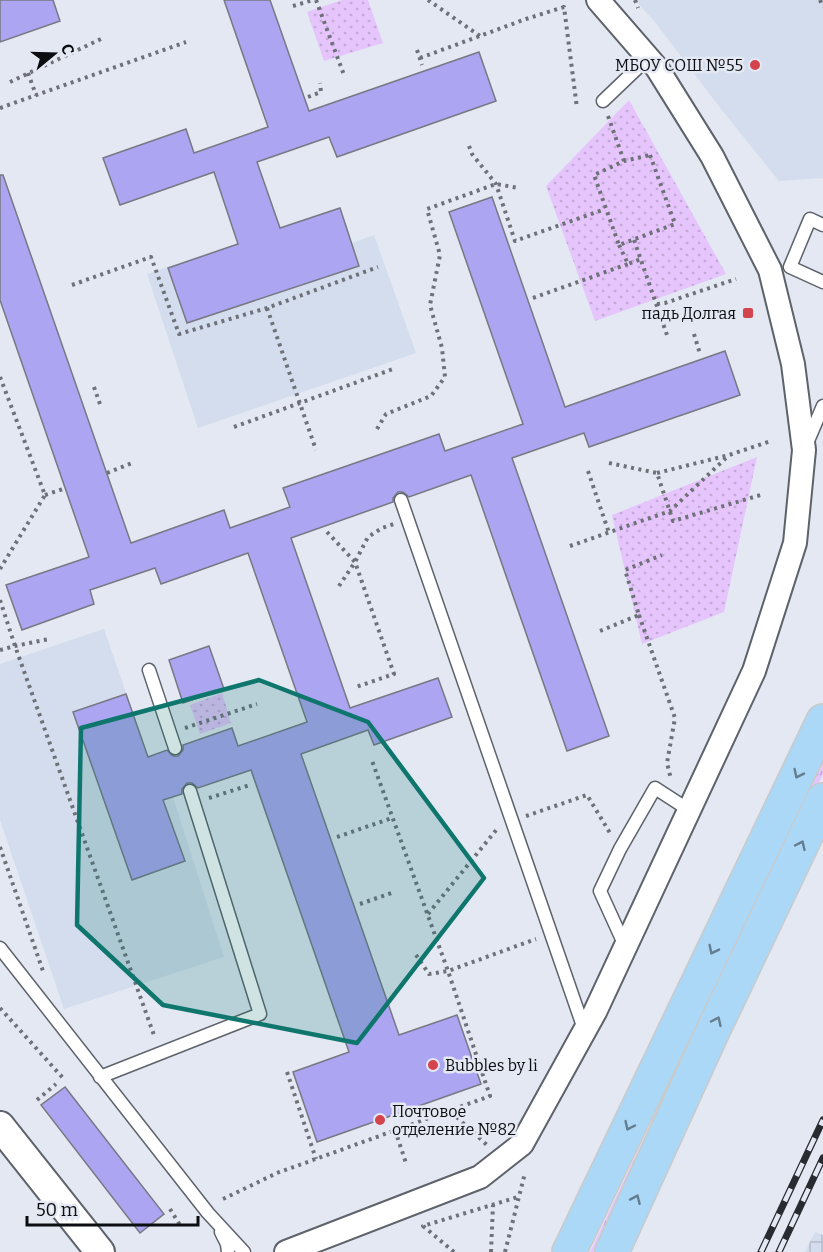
<svg xmlns="http://www.w3.org/2000/svg" width="823" height="1252" font-family="Bitter,serif">
  <style>
    .built { fill: #d4dded }
    .industrial { fill: url(#industrial-grid) }
    .grass { fill: url(#grass-tufts) }
    .park { fill: url(#park-dots) }
    .building { fill: #aba5f2; stroke: #787883; stroke-width: 1.5 }
    .lines { fill: none; stroke-linecap: round; stroke-linejoin: round }
    .service-casing { stroke: #5d626b; stroke-width: 15 }
    .minor-casing { stroke: #5d626b; stroke-width: 26 }
    .tertiary-casing { stroke: #5d626b; stroke-width: 32 }
    .primary-casing { stroke: #c9caca; stroke-width: 36 }
    .path { stroke: #6e7178; stroke-width: 4; stroke-dasharray: 3 4.5; stroke-linecap: butt }
    .service { stroke: #fff; stroke-width: 12 }
    .minor { stroke: #fff; stroke-width: 22 }
    .tertiary { stroke: #fff; stroke-width: 28 }
    .primary { stroke: #acd8f7; stroke-width: 33 }
    .rail-casing { stroke: #282b2f; stroke-width: 7 }
    .rail { stroke: #e3e8f3; stroke-width: 4.5; stroke-dasharray: 14; stroke-linecap: butt }
    .oneway { stroke: #647d8f }
    .marked { fill: #0f766e; fill-opacity: 0.2; stroke: #0f766e; stroke-width: 4.5; stroke-linejoin: round }
    .poi-dot { fill: #d4444c; stroke: #e3e8f3; stroke-width: 2 }
    .labels { text-anchor: middle; stroke-width: 5; stroke-linejoin: round; paint-order: stroke }
    .poi-label { font-size: 16px; fill: #0b0d10; stroke: #e3e8f3; text-anchor: end }
  </style>
  <defs>
    <pattern id="industrial-grid" width="8" height="8" patternUnits="userSpaceOnUse" patternTransform="scale(1.5)"><rect width="8" height="8" fill="#d4dded"/><path d="M0 4h8M4 0v8" fill="none" stroke="#b5bcca"/></pattern>
    <pattern id="grass-tufts" width="24" height="20" patternUnits="userSpaceOnUse" patternTransform="scale(1.5)"><rect width="24" height="20" fill="#e5c5fc"/><path d="M3 7l-1-3M5 7V3M7 7l1-3M15 17l-1-3M17 17v-4M19 17l1-3" fill="none" stroke="#c3a8d7"/></pattern>
    <pattern id="park-dots" width="8" height="8" patternUnits="userSpaceOnUse" patternTransform="scale(1.5)"><rect width="8" height="8" fill="#e5c5fc"/><path d="M2 2h.1M6 6h.1" fill="none" stroke="#c3a8d7" stroke-width="1.8" stroke-linecap="round"/></pattern>
  </defs>
  <rect width="100%" height="100%" fill="#e3e8f3"/>
  <path class="built" d="M635 0H823V178L779 181 721 109 655 22Z
    M340 208 352 243 374 235 416 353 198 428 147 274Z
    M104 629 163 800 173 797 224 957 64 1009 0 820V664Z"/>
  <path class="industrial" d="M815 1232 823 1235V1252H805Z"/>
  <path class="grass" d="M823 759V774L597 1252H590Z"/>
  <path class="park" d="M342 0H368L383 43 324 61 307 12Z
    M629 100 726 274 595 321 546 186Z
    M757 457 724 612 642 644 612 515Z
    M222 693 231 723 200 734 190 705Z"/>
  <path class="building" d="M0 0H53L60 21 0 42Z
    M224 0H270L309 111 479 52 496 101 337 157 329 137 257 162 280 228 340 208 359 266 187 323 168 268 238 244 214 172 120 205 103 158 186 129 194 153 268 127Z
    M0 175H3L131 543 224 510 230 528 290 507 283 488 439 434 445 451 523 424 449 212 492 197 565 407 725 351 740 395 589 447 584 433 512 458 609 736 567 751 471 475 409 497 403 492H398L393 498V502L291 538 350 708 438 678 452 717 374 745 368 730 301 754 399 1035 457 1015 481 1084 317 1142 293 1072 349 1052 251 770 198 788 192 783H187L182 789V794L163 800 185 861 132 880 73 712 126 694 148 757 167 750 173 756H178L183 750V745L232 728 238 746 307 722 248 553 161 584 155 568 90 590 94 604 22 630 6 585 89 557 0 300Z
    M209 646 224 689 183 703 169 660Z
    M65 1087 164 1214 140 1233 41 1105Z"/>
  <g class="lines">
    <g class="service-casing">
      <path id="service" d="M603 101 648 58
        M823 225 810 219 790 267 823 282
        M807 443 823 406
        M401 500 584 1029
        M149 670 175 748
        M625 946 600 891 620 849 655 788 689 810
        M0 948 208 1213 244 1252
        M100 1077 260 1014 190 791
        M221 1232 227 1244 228 1252"/>
    </g>
    <g class="minor-casing">
      <path id="minor" d="M286 1252 480 1177 522 1144 595 1012 754 671 795 543 804 450 793 364 770 270 712 156 657 68 598 0"/>
    </g>
    <g class="tertiary-casing">
      <path id="tertiary" d="M0 1126 100 1252"/>
    </g>
    <g class="primary-casing">
      <path id="primary" d="M569 1252 823 721
        M612 1252 711 1035 823 800"/>
    </g>
    <path class="path" d="M316 0 344 75
      M428 0 480 36
      M635 0 638 8
      M820 0 823 7
      M293 6 313 0
      M417 50 422 65
      M420 58 526 19 564 7 577 108
      M28 73 36 95
      M10 82 101 39
      M308 97 321 92 320 83
      M0 108 186 42
      M608 116 624 161
      M469 146 472 154 496 184 515 241 605 209
      M650 155 675 224 619 245 594 175 624 161Z
      M634 240 668 338
      M619 245 628 264 641 259
      M72 285 151 257 179 334 267 308 378 267
      M533 298 628 264
      M657 304 665 303 736 279
      M267 308 316 450
      M694 334 700 354
      M0 377 45 495 0 569
      M94 387 101 407
      M234 427 393 369
      M377 429 386 414 431 396 445 377 442 348 430 305 440 255 427 209 496 184 519 188
      M609 463 657 473 673 521 764 494
      M588 471 609 533
      M107 473 132 463
      M657 473 729 455 771 441
      M45 495 66 488
      M327 532 355 562 394 674 356 687
      M570 546 670 511 729 455
      M339 586 355 562 368 537 382 528 394 524
      M0 600 15 646 155 1038
      M639 615 675 718 667 763 671 779
      M600 631 639 615 625 570 662 555
      M0 650 15 646 49 639
      M185 728 257 704
      M209 798 250 785
      M526 816 587 795 610 833
      M337 837 392 818
      M0 847 44 974
      M360 904 394 892
      M428 914 497 829
      M416 955 429 974 448 971 536 939
      M0 1008 63 1078
      M287 1072 316 1159
      M37 1100 56 1084
      M451 1112 487 1145
      M395 1130 406 1163
      M223 1199 277 1173 490 1096 448 971 371 758
      M170 1209 180 1225
      M454 1252 423 1226 518 1197
      M491 1252 493 1205
      M505 1252 525 1173"/>
    <use href="#service" class="service"/>
    <use href="#minor" class="minor"/>
    <use href="#tertiary" class="tertiary"/>
    <use href="#primary" class="primary"/>
    <g class="rail-casing">
      <path id="rail" d="M761 1252 823 1120
        M779 1252 823 1158"/>
    </g>
    <use href="#rail" class="rail"/>
  </g>
  <defs><path id="oneway-chevron" d="M-2-3.5L2.5 0L-2 3.5" fill="none" stroke-width="1.6" stroke-linecap="round" stroke-linejoin="round" transform="scale(1.5)"/></defs>
  <g class="oneway">
    <use href="#oneway-chevron" transform="translate(798 774) rotate(116)"/>
    <use href="#oneway-chevron" transform="translate(801 845) rotate(-65)"/>
    <use href="#oneway-chevron" transform="translate(713 950) rotate(116)"/>
    <use href="#oneway-chevron" transform="translate(717 1021) rotate(-65)"/>
    <use href="#oneway-chevron" transform="translate(629 1126) rotate(115)"/>
    <use href="#oneway-chevron" transform="translate(636 1199) rotate(-66)"/>
  </g>
  <path class="marked" d="M259 680 368 722 484 878 357 1043 163 1005 77 925 81 728Z"/>
  <g class="poi-dot">
    <circle cx="755" cy="65" r="6"/>
    <rect x="742" y="307" width="12" height="12" rx="3"/>
    <circle cx="433" cy="1065" r="6"/>
    <circle cx="380" cy="1120" r="6"/>
  </g>
  <g class="labels">
    <g class="poi-label">
      <text x="743" y="71">МБОУ СОШ №55</text>
      <text x="736" y="319">падь Долгая</text>
      <text x="445" y="1071" text-anchor="start">Bubbles by li</text>
      <text x="392" y="1117" text-anchor="start">Почтовое<tspan x="392" dy="18">отделение №82</tspan></text>
    </g>
  </g>
  <g transform="translate(54 54) rotate(71)" stroke="#e3e8f3" stroke-width="4.5" paint-order="stroke">
  <path d="M0-4.5L10 22L0 15L-10 22Z" fill="#0b0d10"/>
  <text y="-9" font-size="16" font-weight="bold" text-anchor="middle" fill="#0b0d10">С</text>
  </g>
  <path d="M27 1216v9h171v-9" fill="none" stroke="#0b0d10" stroke-width="3"/>
  <text x="36" y="1216" font-size="18" fill="#0b0d10" stroke="#e3e8f3" stroke-width="4.5" paint-order="stroke">50 m</text>
</svg>
